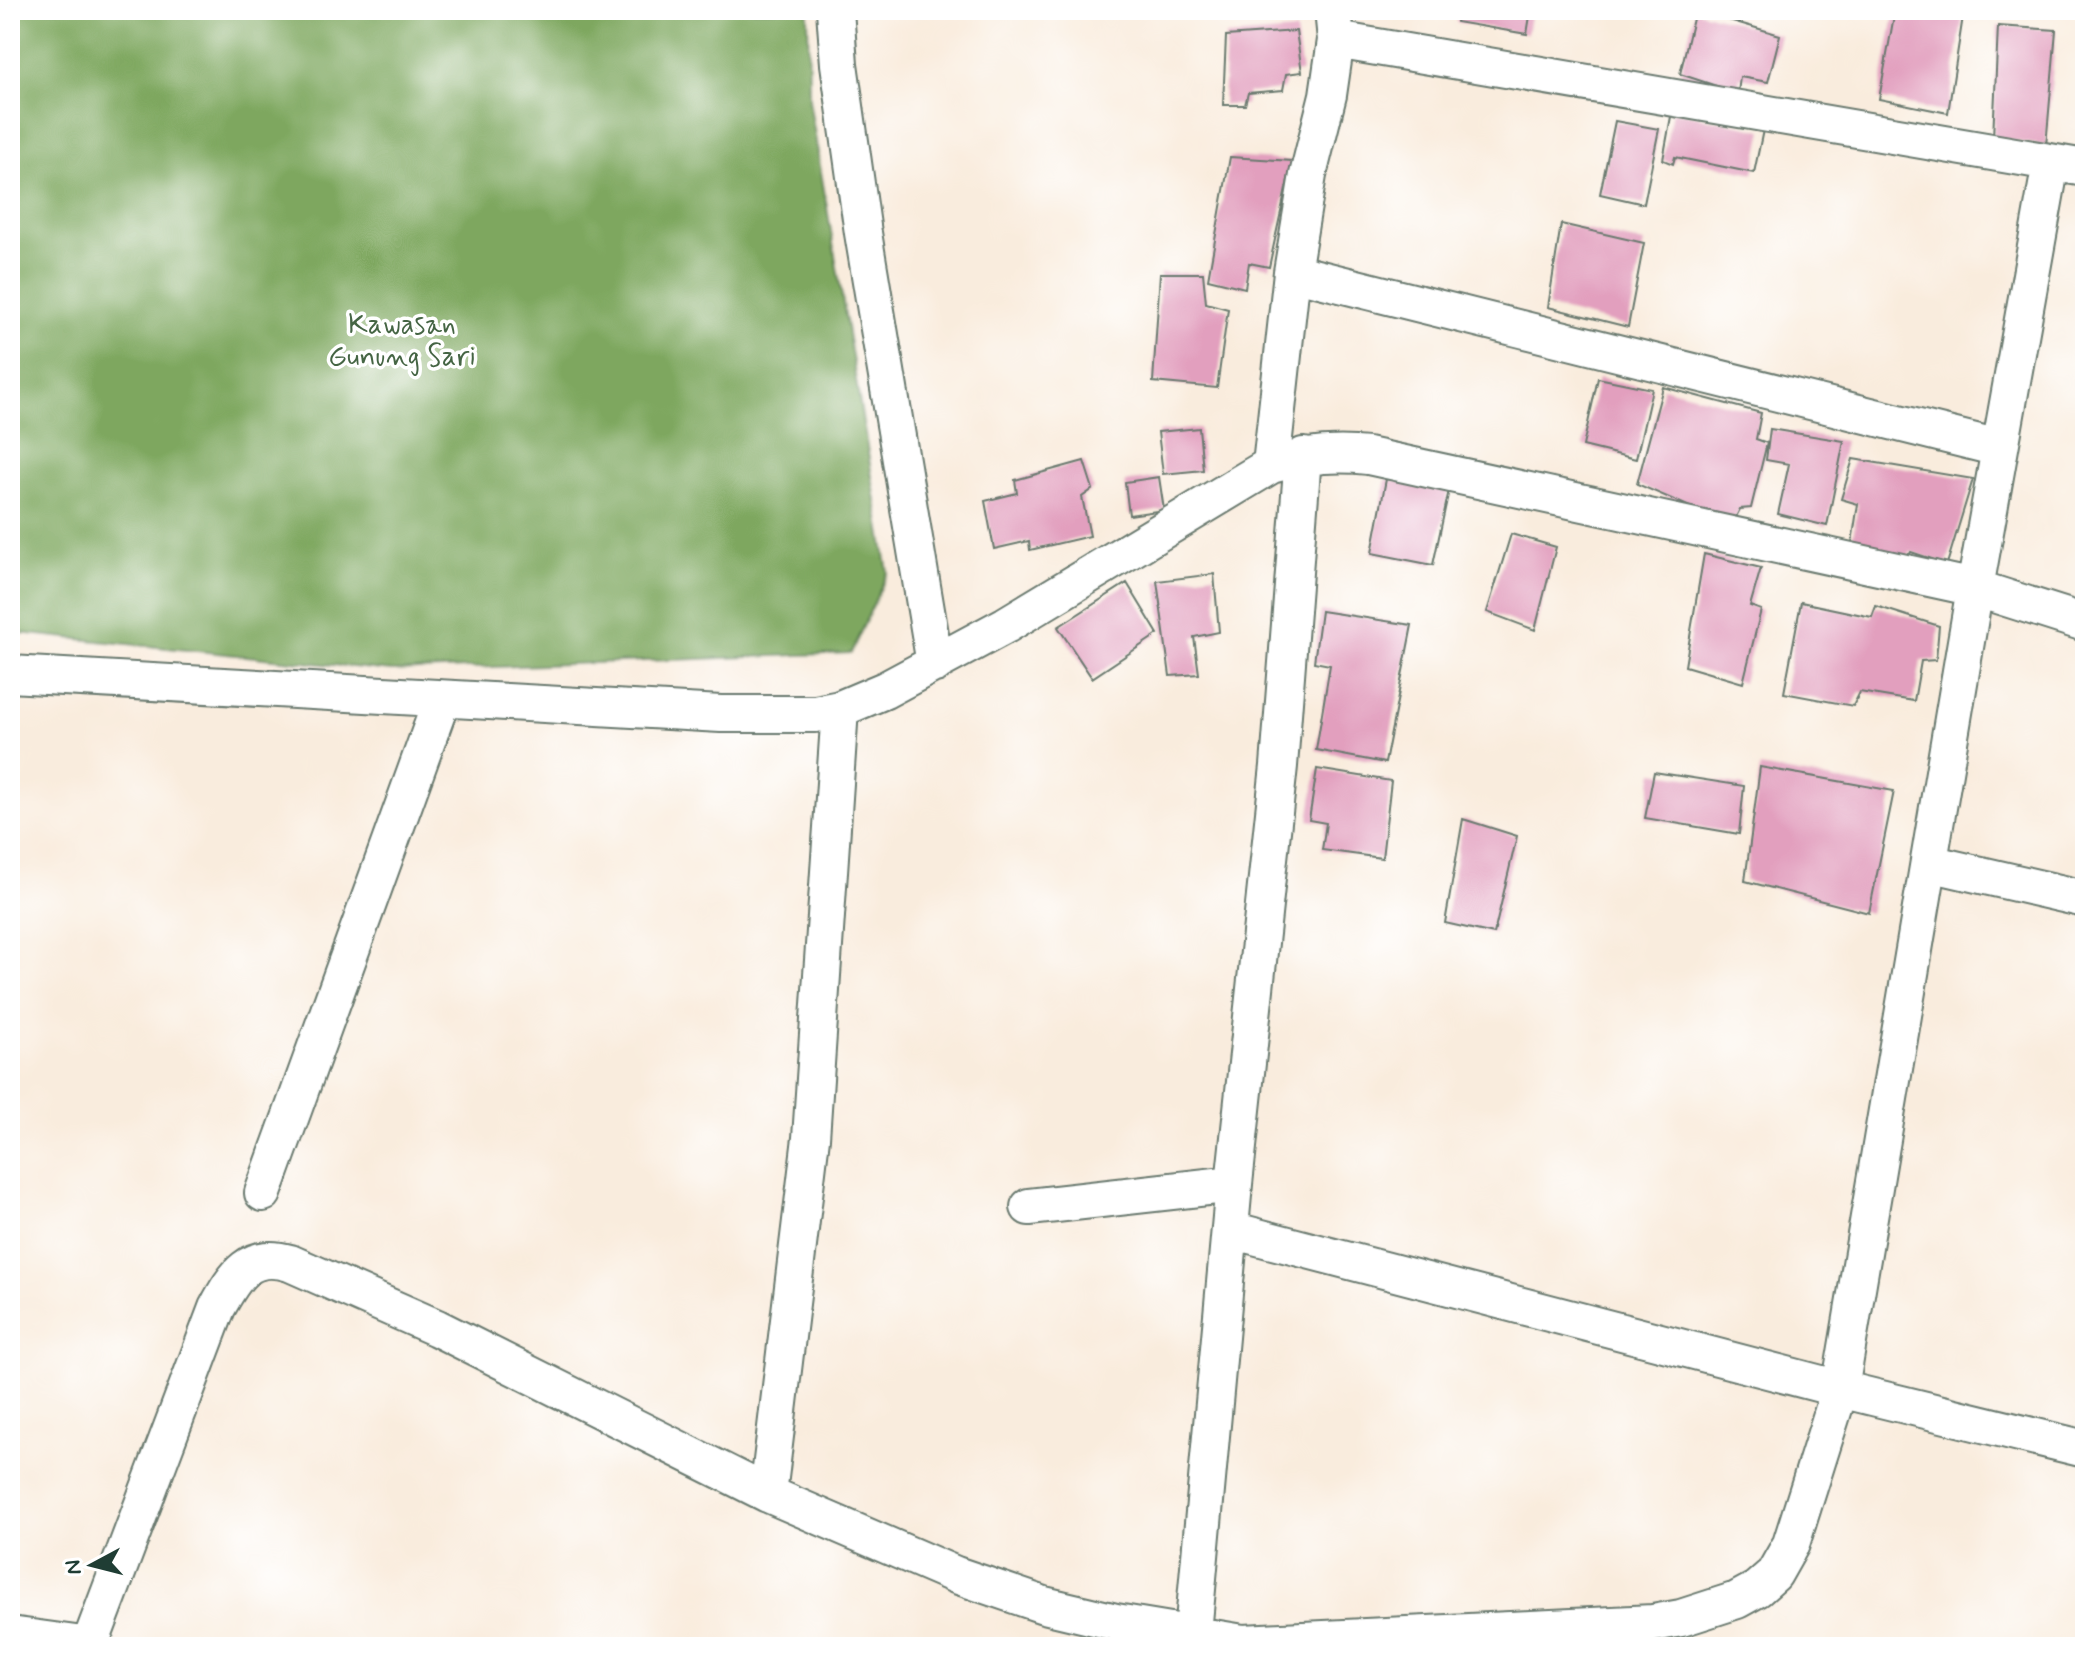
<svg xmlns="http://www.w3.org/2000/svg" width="2095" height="1657" font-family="Mynerve,sans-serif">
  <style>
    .forest { fill: #7ea75f; stroke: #4e724a; stroke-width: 2 }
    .building { fill: #e29fbe }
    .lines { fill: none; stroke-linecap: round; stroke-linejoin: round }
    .minor-casing { stroke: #6b7a6f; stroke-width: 40 }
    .minor { stroke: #fff; stroke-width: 36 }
    .labels { text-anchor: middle; stroke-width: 7; stroke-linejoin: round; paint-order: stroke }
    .park-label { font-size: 28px; fill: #456544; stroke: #fff }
  </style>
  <rect width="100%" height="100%" fill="#fff"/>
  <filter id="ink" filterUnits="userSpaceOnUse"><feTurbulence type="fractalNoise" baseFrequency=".0125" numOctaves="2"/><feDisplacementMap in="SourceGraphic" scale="16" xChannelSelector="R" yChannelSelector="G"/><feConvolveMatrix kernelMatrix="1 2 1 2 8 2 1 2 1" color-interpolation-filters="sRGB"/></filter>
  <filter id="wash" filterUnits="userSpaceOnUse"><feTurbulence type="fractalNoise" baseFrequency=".006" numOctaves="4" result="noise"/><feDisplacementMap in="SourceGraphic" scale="32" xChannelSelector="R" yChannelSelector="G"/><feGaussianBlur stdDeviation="1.8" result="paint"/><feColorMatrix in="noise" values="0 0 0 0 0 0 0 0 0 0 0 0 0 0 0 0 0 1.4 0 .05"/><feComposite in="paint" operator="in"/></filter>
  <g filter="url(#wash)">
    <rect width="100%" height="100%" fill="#f9ecdd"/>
    <path class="forest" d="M10 10H808L809 100 888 572 851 653 392 671 10 632Z"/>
    <g id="blocks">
      <path class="building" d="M1457 10H1531L1527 34 1456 22Z
        M1695 10 1780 35 1768 82 1740 77 1738 93 1680 74Z
        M1895 10H1964L1948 113 1879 99Z
        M1998 26 2056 30 2046 146 1993 138Z
        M1296 31 1302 72 1286 74 1283 90 1248 93 1245 105H1223L1226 36Z
        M1672 111 1763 130 1754 173 1675 157 1673 164 1663 160Z
        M1615 121 1659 129 1644 204 1600 194Z
        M1230 157 1292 161 1269 267 1249 263 1245 288 1208 279Z
        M1561 224 1644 243 1628 327 1548 307Z
        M1160 273H1203L1206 303 1228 309 1217 388 1153 382Z
        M1598 378 1652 389 1636 459 1583 446Z
        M1663 387 1761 413 1756 439 1767 443 1751 508 1740 509 1732 525 1637 484Z
        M1199 428 1203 470 1163 474 1158 432Z
        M1770 429 1844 441 1827 526 1778 514 1789 464 1766 460Z
        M1853 459 1973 479 1947 564 1911 552 1905 562 1851 549 1858 504 1841 499Z
        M1084 461 1093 489 1082 497 1090 536 1030 550 1029 541 994 549 985 501 1017 493 1015 480Z
        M1159 477 1164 510 1129 515 1125 482Z
        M1386 479 1449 490 1433 565 1372 553Z
        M1511 534 1556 547 1535 630 1487 612Z
        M1704 554 1761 568 1750 606 1761 610 1743 683 1685 666Z
        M1214 574 1219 632 1194 637 1199 674 1170 676 1157 581Z
        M1127 583 1158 634 1092 678 1058 627Z
        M1801 602 1872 617 1876 606 1939 626 1936 660 1921 661 1914 701 1860 692 1853 706 1784 693Z
        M1321 611 1412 625 1385 763 1316 750 1330 665 1314 662Z
        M1760 767 1894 791 1869 913 1745 881Z
        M1317 769 1391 781 1382 858 1322 850 1326 823 1309 820Z
        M1654 772 1744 786 1739 834 1645 818Z
        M1463 819 1517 836 1494 934 1445 923Z"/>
    </g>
  </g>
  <g filter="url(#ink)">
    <use href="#blocks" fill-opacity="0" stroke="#6b7a6f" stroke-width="2"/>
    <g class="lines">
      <g class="minor-casing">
        <path id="minor" d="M835 10 839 64 863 233 935 664
          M1336 40 2085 168
          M1292 272 1999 448
          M1271 465 1292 272 1308 175 1328 95 1336 40 1333 10
          M10 674 721 714H815L840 709 885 690 1006 625 1271 465C1304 455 1334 452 1368 456L1975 588 2085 623
          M1929 863 2085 899
          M263 1193 442 699
          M1029 1207 1234 1184
          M1231 1230 1840 1389 2085 1449
          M768 1494 811 1138 840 709
          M1193 1633 1234 1184 1279 766 1303 456
          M10 1635 90 1646
          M89 1647 217 1308C235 1275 249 1251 290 1263L437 1328 768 1494 956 1575 1044 1605 1116 1622 1243 1643 1653 1623 1681 1618 1737 1600 1757 1589 1774 1574 1791 1544 1840 1389 1975 588 2051 163"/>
      </g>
      <use href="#minor" class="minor"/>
    </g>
  </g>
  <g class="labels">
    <g class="park-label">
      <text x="402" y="333">Kawasan<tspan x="402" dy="32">Gunung Sari</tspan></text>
    </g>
  </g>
  <rect width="2095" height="1657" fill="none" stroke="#fff" stroke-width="40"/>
  <g transform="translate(92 1565) rotate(263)" stroke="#ffffff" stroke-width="6" paint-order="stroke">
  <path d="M0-6L14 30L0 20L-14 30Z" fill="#1f3d34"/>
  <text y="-12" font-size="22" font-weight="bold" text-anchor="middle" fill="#1f3d34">N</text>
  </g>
</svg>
